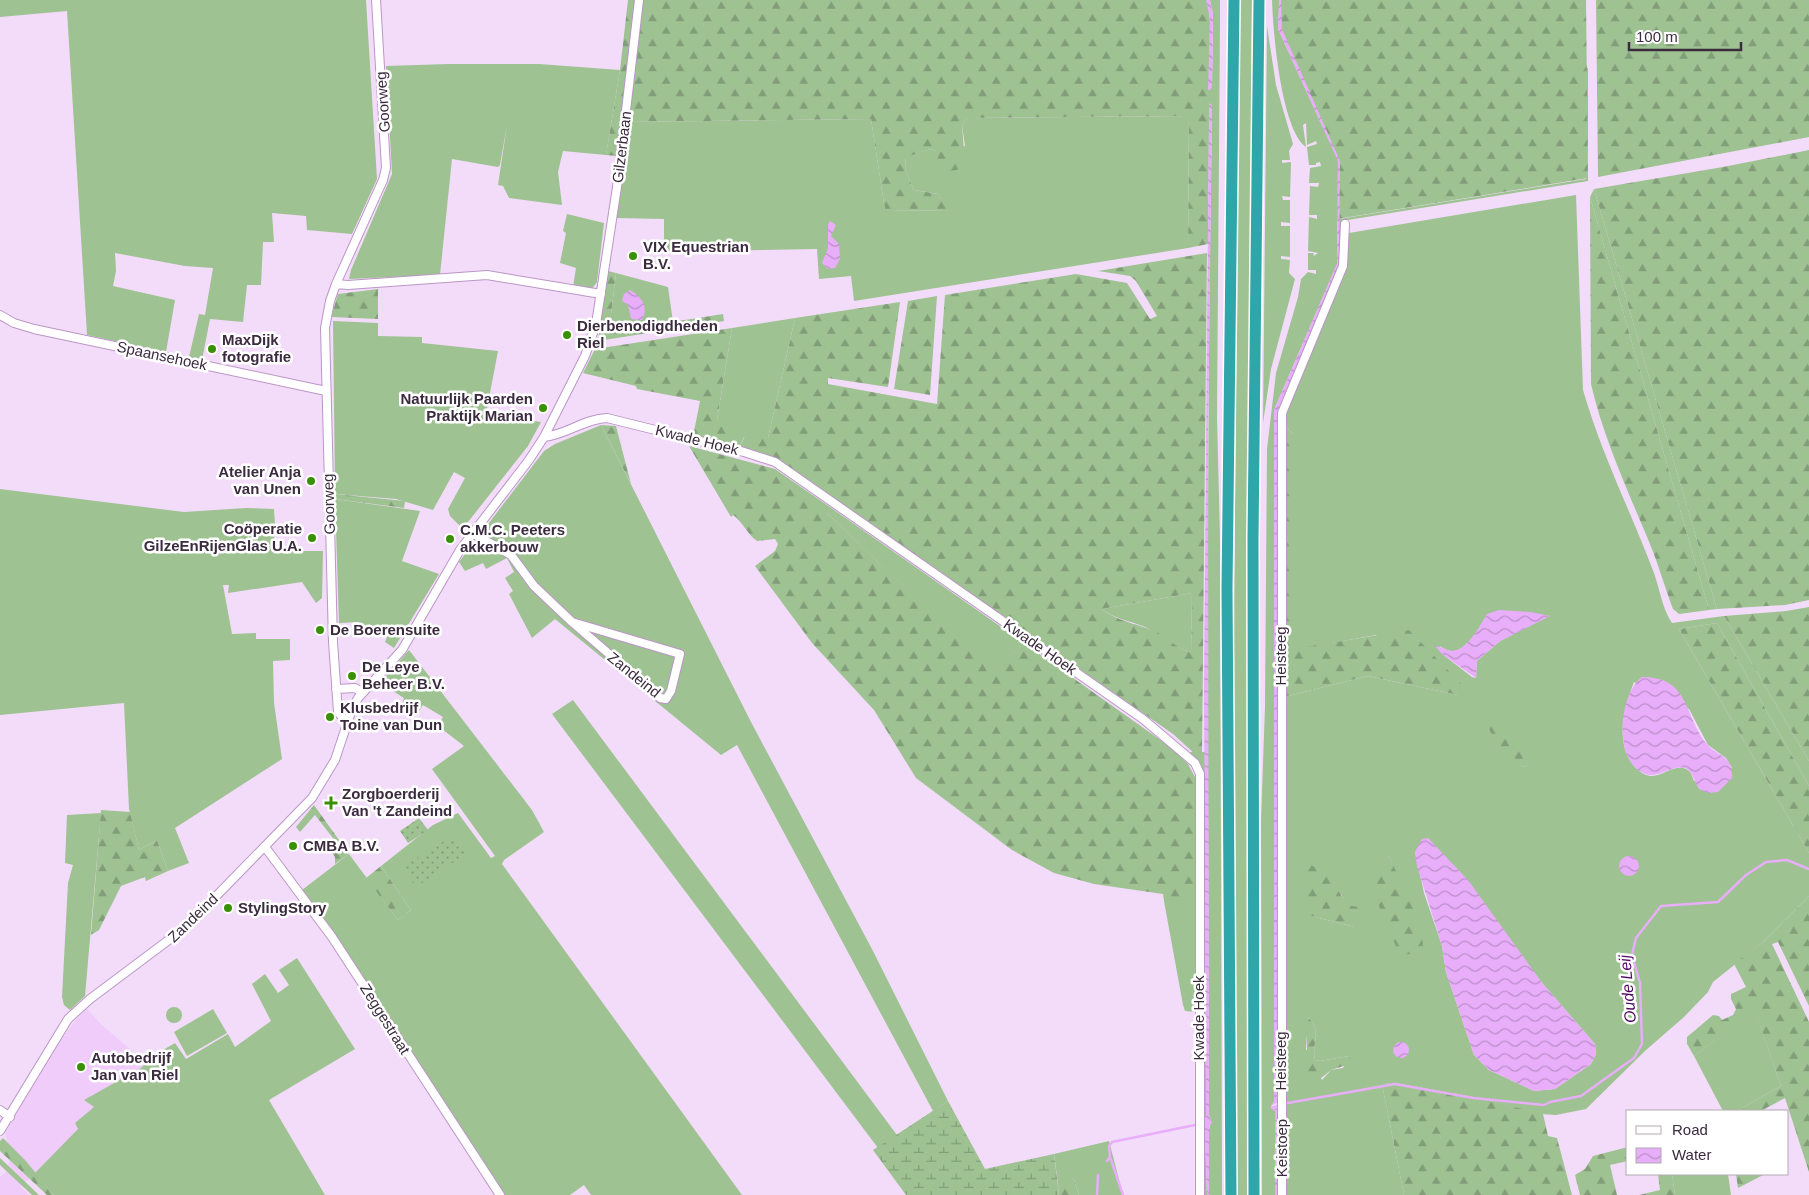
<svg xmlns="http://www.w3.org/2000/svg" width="1809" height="1195" font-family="Arial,sans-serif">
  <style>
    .built { fill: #efccf9 }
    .grass { fill: #9ec292; fill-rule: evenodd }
    .forest { fill: url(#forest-firs); fill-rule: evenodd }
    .wetland { fill: url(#wetland-marsh) }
    .park { fill: url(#park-dots) }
    .water { fill: url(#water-waves) }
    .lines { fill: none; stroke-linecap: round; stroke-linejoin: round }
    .stream { stroke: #e8aef9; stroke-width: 2.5 }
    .minor-casing { stroke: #bb96c6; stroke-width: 10 }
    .highway-casing { stroke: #fff; stroke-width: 14 }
    .minor { stroke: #fff; stroke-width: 8 }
    .highway { stroke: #2ea6aa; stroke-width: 11 }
    .poi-dot { fill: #389102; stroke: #fff; stroke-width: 2 }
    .labels { text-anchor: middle; stroke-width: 5; stroke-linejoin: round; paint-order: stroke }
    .street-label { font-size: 15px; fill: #3b2b3f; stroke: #fff }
    .poi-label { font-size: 15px; font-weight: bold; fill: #3b2b3f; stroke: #fff; text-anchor: start }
    .water-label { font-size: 16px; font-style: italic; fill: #510562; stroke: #fff }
  </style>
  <defs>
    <pattern id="forest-firs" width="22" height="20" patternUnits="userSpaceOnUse" patternTransform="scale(1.25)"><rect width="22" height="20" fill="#9ec292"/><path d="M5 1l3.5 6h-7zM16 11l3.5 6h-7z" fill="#829e79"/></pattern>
    <pattern id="wetland-marsh" width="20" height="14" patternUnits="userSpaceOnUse" patternTransform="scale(1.25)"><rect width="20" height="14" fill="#9ec292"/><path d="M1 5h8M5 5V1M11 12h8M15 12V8" fill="none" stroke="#829e79"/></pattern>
    <pattern id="park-dots" width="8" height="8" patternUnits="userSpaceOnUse" patternTransform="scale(1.25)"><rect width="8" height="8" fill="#9ec292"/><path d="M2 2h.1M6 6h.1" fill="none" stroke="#829e79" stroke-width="1.8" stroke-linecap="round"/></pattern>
    <pattern id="water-waves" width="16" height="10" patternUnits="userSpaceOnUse" patternTransform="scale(1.25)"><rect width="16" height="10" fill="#e8aef9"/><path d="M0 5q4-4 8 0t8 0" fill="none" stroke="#bd8ecb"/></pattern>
  </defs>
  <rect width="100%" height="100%" fill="#f3dcfa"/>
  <path class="built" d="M87 1009 102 1025 131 1050 143 1068 85 1100 94 1107 75 1123 78 1129 76 1132 21 1187 29 1195H0V1177L6 1172 11 1157 5 1133 52 1054 74 1022Z"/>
  <path class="grass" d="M0 0H366L377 179 352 234 307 230 306 216 272 213 274 242H263L261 285H247L243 322 210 319 202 360 189 357 199 314 205 315 213 268 185 266 115 253 116 271 113 286 175 300 166 352 87 335 67 11 0 17Z
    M1210 0H1220V23L1217 418 1220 538 1222 1195H1209V1130L1211 1120 1209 1115C1208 782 1206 449 1212 116L1208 104V90L1212 87 1213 14Z
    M1239 0H1252L1248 505V1195H1236L1234 643Z
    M1272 0H1279L1278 29 1338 161 1337 264 1274 410V1102L1271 1106 1275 1111V1195H1262L1261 821 1265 706 1267 449 1276 373 1298 297 1301 279 1308 272 1316 274V270H1308V253H1313L1314 256 1318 253 1308 251 1309 217 1317 219V215H1309L1310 186 1318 187 1319 183H1309L1310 168 1321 166 1320 162 1316 163V165H1309L1307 147 1317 144 1316 141 1307 145 1306 123 1303 125 1306 147C1281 129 1273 31 1272 0Z
    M1267 26 1276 85 1293 144 1289 151 1290 160H1282V163L1291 162 1290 197 1282 196 1283 200H1290V223L1281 222V226H1290V257L1281 256V259L1290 260 1289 273 1295 279 1271 369 1263 423Z
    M448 64H539L620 70 606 155 563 151 558 172 562 205 509 198 503 186 498 185 507 125 500 165 498 167 452 159 440 275 349 279 351 270 392 174 386 66Z
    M1585 67 1588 68V181L1348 220 1342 262 1281 406 1279 1195 1277 412 1339 265V219L1586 179 1588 176Z
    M1189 116 1188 248 854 301 851 276 819 279 817 249 664 252V219L616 218 629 122 871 119 885 210 950 211 938 194 914 190 905 169 906 156 931 149 935 151 965 146 962 125 967 118Z
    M1594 189 1717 609 1709 610 1590 197Z
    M1576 195 1583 390C1601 453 1631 512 1654 573 1660 590 1662 608 1672 623L1724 616 1809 761V786L1717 623 1679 629 1809 853V896L1763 942 1713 982 1708 992 1684 1017 1646 1050 1586 1109 1556 1115 1541 1114 1474 1097 1395 1083 1382 1084 1404 1195H1285L1284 697 1368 676 1458 695 1376 635 1293 650V434L1285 426V411L1347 264 1349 233ZM1487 614 1549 616 1500 641 1477 661 1476 678 1472 677 1442 654 1440 646C1443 648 1448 651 1452 651 1467 652 1481 625 1487 614ZM1634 682 1689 709 1708 745 1726 758 1732 768 1694 781C1692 776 1691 771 1686 769 1675 764 1663 776 1652 776 1645 776 1640 772 1635 767 1614 744 1624 708 1634 682ZM1488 729 1529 765 1523 767ZM1428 838 1543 984 1595 1044 1596 1054 1591 1064 1555 1089 1534 1091 1489 1070 1474 1055 1446 972 1442 946 1424 893 1415 852ZM1389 856 1416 920 1417 953C1408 952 1405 947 1399 941 1376 918 1386 886 1389 856ZM1341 894 1355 927 1311 916ZM1308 1017C1323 1032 1311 1043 1315 1060L1320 1061 1349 1056 1343 1068 1331 1070 1322 1080 1306 1049Z
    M567 214 604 223 597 282 591 290 573 287 576 268 560 263 566 233 563 231Z
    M616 273 668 287 673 322 609 332Z
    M795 318 768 438 744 437 739 448 730 446 717 420 732 328Z
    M333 321 378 323V336L422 337V343L498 351 486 414 541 422 528 446 464 527H461L450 516 448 509 465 478 454 472 433 510 396 499 335 494Z
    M601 425 751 722 873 951 948 1101 933 1111 737 745 721 755 555 619 532 638 509 594 513 591 505 578 514 572 507 558 486 569 483 563 465 571 459 562 544 451 555 444Z
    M0 489 184 512 246 508 274 509 275 524H269V532H274L275 551H323L322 598 316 603 302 582 228 593 229 585H223L232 634 256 633V639H290V660L273 661 274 703 282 759 175 828 189 863 168 871 157 840 139 850 129 809 124 703 0 715Z
    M335 499 420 511 402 561 439 574 394 648 385 642 387 637 358 622 339 623Z
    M827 505 1024 643 992 672 827 513Z
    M1192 593 1191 652C1178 650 1159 633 1145 627 1131 621 1114 619 1102 609Z
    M409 650 532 810 544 832 504 860 502 864 742 1195H591L584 1185 570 1195H503L302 890 349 854 398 920 411 910 381 866 433 825 458 813 491 858 495 856 432 769 464 746 438 726 443 717 423 705 417 714 402 704 404 698 380 683Z
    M573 700 897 1135 878 1148 552 714Z
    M1190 752H1205L1206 1118 1202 1122 1199 762Z
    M101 813 85 996 70 1010 64 1005 62 997 68 883 73 865 65 863 67 815Z
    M1164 901H1195L1196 1012 1185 1011 1183 1005Z
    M297 958 355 1049 269 1100 325 1195H54L35 1173 78 1129 75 1123 94 1107 84 1100 141 1068 145 1064 144 1061 175 1043 186 1059 228 1034 235 1047 271 1021 252 984 265 974 278 993 289 985 279 970Z
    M166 1015a8 8 0 1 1 16 0a8 8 0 1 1-16 0Z
    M213 1009 227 1033 187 1056 174 1032Z
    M1755 1010 1781 1086 1737 1111H1723L1694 1056Z
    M1205 1124 1207 1195H1202V1125Z
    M1109 1141 1123 1195H1079L1074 1180 1068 1174 1057 1176 1054 1154Z
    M1672 1174H1728L1731 1195H1675Z"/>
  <path class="forest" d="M628 0H636L616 156 606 155 620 70Z
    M643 0H1208L1210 22 1208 244 1188 248 1189 116 967 118 962 125 965 163 957 170 947 171 941 167 935 151 931 149 906 157 905 169 914 190 938 194 951 211 885 210 871 119 629 122Z
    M1278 0H1586L1588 178 1337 219 1338 162 1279 26Z
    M1596 0H1809V137L1598 177Z
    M1809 150V600L1785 605 1717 609 1594 189 1723 167Z
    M1590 197 1709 610 1679 614 1673 609C1665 588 1659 566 1650 544 1628 491 1604 440 1591 384Z
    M1207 253 1202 755H1196L1173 734 782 463 739 448 746 434 768 438 795 318 900 302 888 387 828 378V384L937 404 945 295 1076 274 1127 283 1150 319 1157 316 1136 281 1130 276 1098 271ZM1192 593 1191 652C1180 650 1169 640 1160 634 1142 624 1117 622 1102 609Z
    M608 271 616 273 609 332 723 314 724 321 598 341Z
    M378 289V319L331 317 338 294Z
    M937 296 930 395 894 389 908 301Z
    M732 328 717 420 738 428 730 446 693 437 700 401 637 389 636 386 583 373 595 349Z
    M601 425 616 426 631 484Z
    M1285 426 1293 434V649L1409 630 1467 690 1458 695 1368 676 1284 697Z
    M689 446 775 469 827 505V513L992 671 1024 643 1173 749 1188 764 1195 777V901H1164L1163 894 1094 884 1054 873 1012 850 916 778 874 710 812 643 755 566 775 551 778 544 775 539 757 541C747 534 743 522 733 515L731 517Z
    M335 494 405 501 404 508 335 499Z
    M1809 607V761L1724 616 1786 611Z
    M1717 623 1809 786V853L1679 629Z
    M1490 719C1510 727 1522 746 1529 765L1523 767C1510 756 1491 739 1486 722Z
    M314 805 349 854 335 864V857L329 849 336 842 315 815 300 832 296 827Z
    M101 810 130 812 139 850 157 840 168 871 146 881 145 877 121 886 99 930 91 935Z
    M1389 856C1400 881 1425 925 1423 952L1403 955 1398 951 1370 885Z
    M1311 865C1327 873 1338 889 1347 905L1358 907 1355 927 1311 916 1304 911V870Z
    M381 866 411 910 398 920 366 878Z
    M1809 896V1006L1778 942 1772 944 1809 1022V1172L1785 1098 1761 1111H1737L1781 1086 1755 1011 1694 1056 1687 1044V1037L1713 1015 1719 1016 1722 1020 1733 1015 1736 1009 1731 999V994L1746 987 1734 964 1763 942Z
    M1308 1017C1323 1032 1311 1043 1315 1060L1320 1061 1349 1056 1351 1060 1350 1064 1331 1070 1315 1083 1309 1082 1307 1077V1039L1304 1019Z
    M1395 1083 1474 1097 1543 1114 1548 1136 1557 1138 1572 1195H1404L1382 1084Z
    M3 1138 25 1160 54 1195H47L0 1151V1141Z
    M1628 1147V1161L1610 1165 1617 1195H1580L1575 1175 1585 1169 1593 1156Z
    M0 1158 39 1195H32L0 1165Z
    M1068 1173 1074 1180 1079 1195H1059L1057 1176Z
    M1658 1174H1672L1675 1195H1639L1660 1190Z
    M1736 1174H1765L1738 1188Z"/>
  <path class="wetland" d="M948 1101 985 1169 1054 1154 1059 1195H906L873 1150Z"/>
  <path class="park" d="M419 818 428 830 408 843 400 831Z
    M452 836 462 846 466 854 416 887 404 870 405 866Z"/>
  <path class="water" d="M1206 0H1210L1213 14 1212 87 1210 90H1208L1210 19Z
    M1279 0H1281L1282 29 1340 161 1339 265 1277 412 1278 1102 1271 1106 1274 1102V410L1337 264 1338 161 1278 29Z
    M1209 103 1212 105V116L1208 434 1209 1115 1212 1123 1209 1126V1195H1207L1204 1121 1206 1118 1204 688Z
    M830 221 836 225 831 236 839 244 840 259 835 268 828 269 822 263 828 248V224Z
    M630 290C642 297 649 307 642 320L631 319 628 305 622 301 624 294Z
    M1499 610 1531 612 1550 616 1500 641 1477 661 1476 678 1442 654 1435 646C1441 646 1445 650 1451 651 1466 652 1481 625 1487 614Z
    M1642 677C1690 677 1683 714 1706 743 1718 758 1733 754 1732 778L1718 792 1708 793 1699 789C1695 783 1693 773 1687 769 1673 762 1658 781 1643 773 1613 759 1619 694 1642 677Z
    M1428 838 1468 880 1543 984 1595 1044 1596 1054 1591 1064 1555 1089 1534 1091 1489 1070 1474 1055 1446 972 1442 946 1417 866 1415 852 1422 839Z
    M1619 866a10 10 0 1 1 20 0a10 10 0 1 1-20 0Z
    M1393 1050a8 8 0 1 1 16 0a8 8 0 1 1-16 0Z
    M1278 1108 1279 1195H1275V1111L1272 1109Z"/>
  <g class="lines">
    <path class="stream" d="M1288 1103 1395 1084 1473 1098 1544 1105 1550 1102 1581 1096 1634 1058 1642 1044 1640 983 1632 955 1636 938 1661 906 1718 902 1746 875 1766 862 1787 860 1809 869
      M1272 1108 1277 1106
      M1110 1157 1123 1195
      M1107 1161 1110 1157 1109 1146 1112 1142 1195 1125
      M1097 1195 1098 1175"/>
    <g class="minor-casing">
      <path id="minor" d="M336 284 348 285 487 275 601 294
        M0 315 14 323 34 329 326 391
        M544 437C566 435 584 419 607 418L744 452 775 462 1143 719 1195 763 1200 774V1195
        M472 533 511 555 534 586 572 622
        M572 622 680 654 671 691 666 699 660 698Z
        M336 689 355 688 362 692
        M347 723 338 712 333 642 325 328 330 301 336 284 383 180 386 168 376 0
        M265 847 332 937 500 1195
        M0 1110 10 1117
        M0 1131 68 1019 90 999 186 927 312 798 335 760 351 712 358 698 402 650 460 550 529 460 544 437 585 356 596 324 617 187 639 0
        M1282 1195V413L1343 266 1345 224"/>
    </g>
    <g class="highway-casing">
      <path id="highway" d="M1231 1195 1227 589 1234 0
        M1254 1195 1253 539 1259 0"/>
    </g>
    <use href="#minor" class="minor"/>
    <use href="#highway" class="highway"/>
  </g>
  <g class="poi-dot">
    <circle cx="633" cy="256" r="5"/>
    <circle cx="567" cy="335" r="5"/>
    <circle cx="212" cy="349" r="5"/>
    <circle cx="543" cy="408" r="5"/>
    <circle cx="311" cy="481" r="5"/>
    <circle cx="312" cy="538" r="5"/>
    <circle cx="450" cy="539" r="5"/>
    <circle cx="320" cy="630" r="5"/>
    <circle cx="352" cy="676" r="5"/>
    <circle cx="330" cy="717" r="5"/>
    <path d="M328.5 795.5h5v5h5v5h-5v5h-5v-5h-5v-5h5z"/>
    <circle cx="293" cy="846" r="5"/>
    <circle cx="228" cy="908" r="5"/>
    <circle cx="81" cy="1067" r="5"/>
  </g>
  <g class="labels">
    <g class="street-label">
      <text transform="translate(383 102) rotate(-94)" y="5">Goorweg</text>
      <text transform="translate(622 147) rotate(-83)" y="5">Gilzerbaan</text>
      <text transform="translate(162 356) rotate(12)" y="5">Spaansehoek</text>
      <text transform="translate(697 440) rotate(14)" y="5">Kwade Hoek</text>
      <text transform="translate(329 504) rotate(-92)" y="5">Goorweg</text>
      <text transform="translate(1040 647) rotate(35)" y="5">Kwade Hoek</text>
      <text transform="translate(1281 656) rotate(-90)" y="5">Heisteeg</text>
      <text transform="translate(634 675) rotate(39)" y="5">Zandeind</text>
      <text transform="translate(193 918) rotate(-44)" y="5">Zandeind</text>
      <text transform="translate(1199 1018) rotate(-90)" y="5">Kwade Hoek</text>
      <text transform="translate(385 1019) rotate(58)" y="5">Zeggestraat</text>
      <text transform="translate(1281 1061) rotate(-90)" y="5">Heisteeg</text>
      <text transform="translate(1282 1148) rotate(-90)" y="5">Keistoep</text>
    </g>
    <g class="poi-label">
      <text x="643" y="252">VIX Equestrian<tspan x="643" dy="17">B.V.</tspan></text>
      <text x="577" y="331">Dierbenodigdheden<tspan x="577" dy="17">Riel</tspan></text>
      <text x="222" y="345">MaxDijk<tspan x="222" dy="17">fotografie</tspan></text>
      <text x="533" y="404" text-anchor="end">Natuurlijk Paarden<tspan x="533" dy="17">Praktijk Marian</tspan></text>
      <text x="301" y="477" text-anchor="end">Atelier Anja<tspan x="301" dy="17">van Unen</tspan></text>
      <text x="302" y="534" text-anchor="end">Coöperatie<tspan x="302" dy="17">GilzeEnRijenGlas U.A.</tspan></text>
      <text x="460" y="535">C.M.C. Peeters<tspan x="460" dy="17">akkerbouw</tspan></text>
      <text x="330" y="635">De Boerensuite</text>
      <text x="362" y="672">De Leye<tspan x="362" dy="17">Beheer B.V.</tspan></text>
      <text x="340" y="713">Klusbedrijf<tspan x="340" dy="17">Toine van Dun</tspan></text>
      <text x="342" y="799">Zorgboerderij<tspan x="342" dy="17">Van 't Zandeind</tspan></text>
      <text x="303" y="851">CMBA B.V.</text>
      <text x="238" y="913">StylingStory</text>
      <text x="91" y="1063">Autobedrijf<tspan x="91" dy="17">Jan van Riel</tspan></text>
    </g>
    <g class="water-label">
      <text transform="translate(1627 989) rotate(-95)" y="6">Oude Leij</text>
    </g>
  </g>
  <rect x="1626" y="1110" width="162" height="65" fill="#ffffff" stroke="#b1aab2"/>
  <rect x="1636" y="1126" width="25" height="8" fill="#ffffff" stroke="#b1aab2"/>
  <text x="1672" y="1135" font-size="15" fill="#3b2b3f">Road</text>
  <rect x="1636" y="1148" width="25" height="15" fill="url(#water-waves)" stroke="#b1aab2"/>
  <text x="1672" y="1160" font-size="15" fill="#3b2b3f">Water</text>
  <path d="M1629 42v8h112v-8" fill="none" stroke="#3b2b3f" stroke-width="2.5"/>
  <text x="1636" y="42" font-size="15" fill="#3b2b3f" stroke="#ffffff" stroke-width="4" paint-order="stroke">100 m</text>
</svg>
